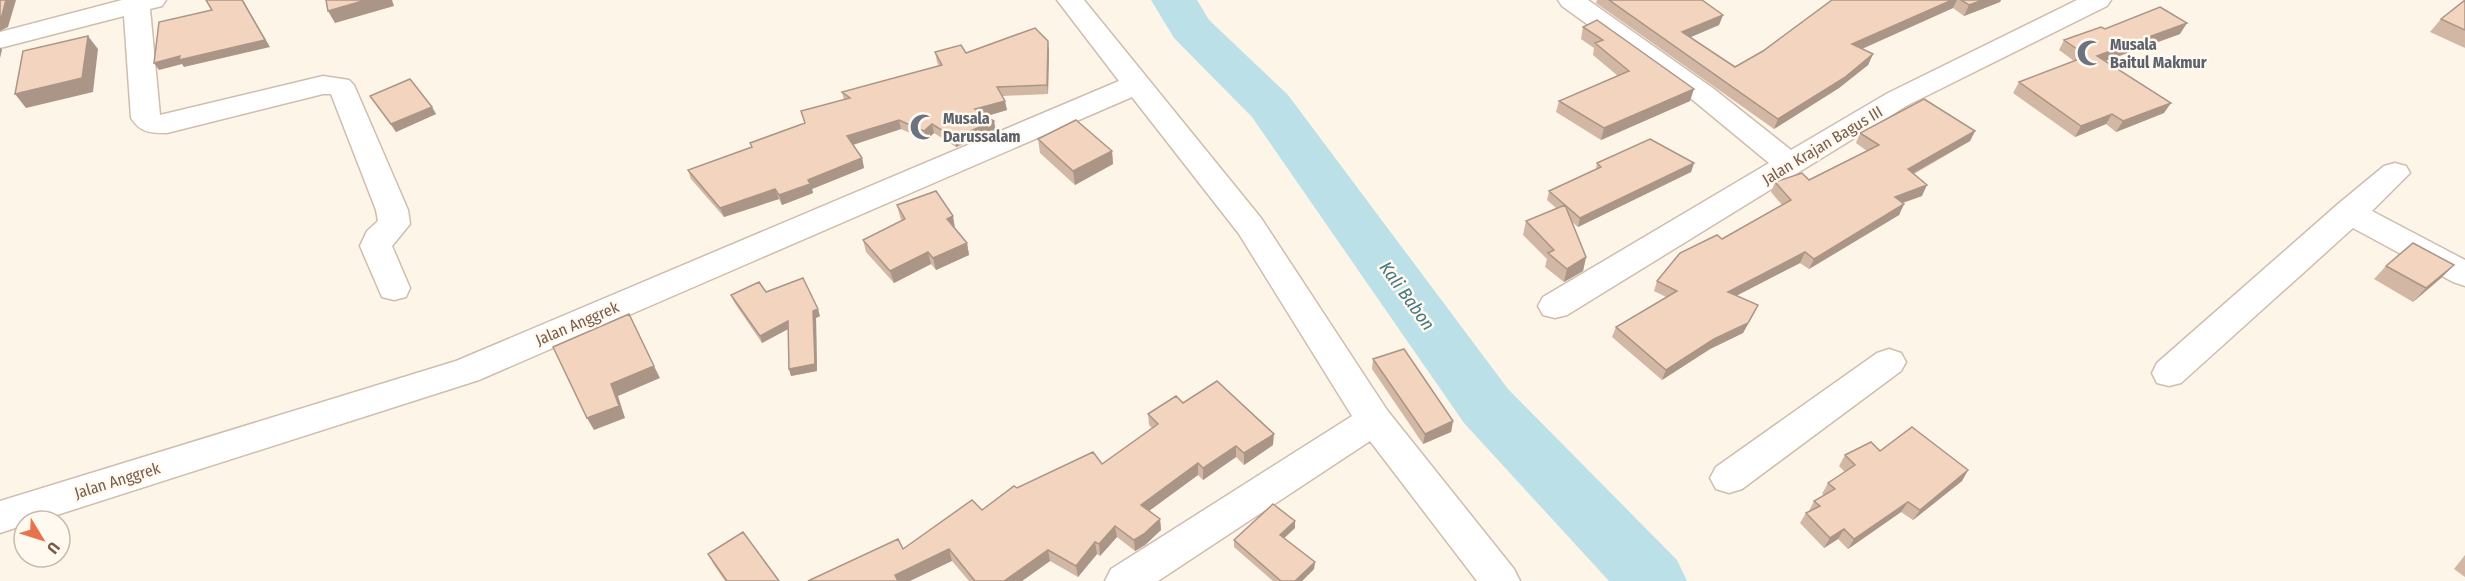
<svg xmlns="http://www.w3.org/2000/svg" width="2465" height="581" font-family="'Fira Sans Condensed',sans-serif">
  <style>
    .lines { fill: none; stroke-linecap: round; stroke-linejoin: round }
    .river { fill: #bbe0e7; fill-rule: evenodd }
    .street-casing { stroke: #cfbdad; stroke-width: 3 }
    .street { fill: #fff; fill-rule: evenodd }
    .wall { fill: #d1b7a4 }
    .shaded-wall { fill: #aa9586 }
    .building { fill: #f3d5bf; stroke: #aa9586; stroke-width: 1.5 }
    .labels { text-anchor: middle; stroke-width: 5; stroke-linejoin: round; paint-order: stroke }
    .worship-label { font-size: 16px; font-weight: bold; fill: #5b616d; stroke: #fff9ef; text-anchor: start }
    .street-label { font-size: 16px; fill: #785c4b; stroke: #fff9ef }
    .water-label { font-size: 18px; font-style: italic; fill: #417784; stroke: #fff9ef }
  </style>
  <rect width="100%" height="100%" fill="#fdf5e8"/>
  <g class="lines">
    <path class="river" d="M1151 0H1197L1209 20 1288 95 1508 389 1677 560 1687 581H1609L1464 423 1252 117 1174 38Z"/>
    <g class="street-casing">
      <path id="street" d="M122 0H166L162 6 150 9 160 115 323 76 349 80 354 85 408 210 410 224 392 246 410 288 406 297 394 300 382 297 360 246 367 231 378 221 376 210 331 94H323L167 133C150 133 141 133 131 118L124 16 0 48V32Z
        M1057 0H1084L1261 218 1387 410 1514 569 1520 581H1477L1370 441 1158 581H1105L1111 569 1352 416 1239 234 1132 97 479 380 38 521H24V525L0 533V501L456 361 1119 81Z
        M1558 0H1588L1714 89 1791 150 1888 93 2077 0H2111L2107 6 1908 105 1567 315 1555 318 1543 315 1538 306 1543 297 1769 163 1694 101 1562 6Z
        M2395 163 2406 166 2410 173 2372 211 2465 260V286L2453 282 2353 228 2181 383 2169 386 2157 383 2152 373 2157 363 2338 204 2384 166Z
        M1889 349 1901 353 1906 362 1901 371 1742 489 1729 493 1716 489 1710 478 1716 467 1877 353Z"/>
    </g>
    <use href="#street" class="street"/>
  </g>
  <path class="wall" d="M1597 0H1702L1723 15 1719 25 1691 37 1735 67 1763 51 1832 0H2001L2000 2 1964 16 1953 8 1862 49 1873 54 1868 65 1839 88 1774 129 1596 3Z
    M2465 0V48L2430 32 2441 19Z
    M1597 20 1690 101 1601 140 1556 112 1559 101 1618 76 1593 55 1594 48 1581 39 1583 27Z
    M2105 29 2180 34 2106 61 2164 113 2116 132 2106 124 2075 137 2013 93 2019 82 2074 61 2059 50 2064 40Z
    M1049 51 1048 94 1002 96 1007 110 986 116 996 131 956 147 934 133 926 140 901 129 853 145 862 158 864 168 812 189 813 193 782 205 779 199 724 217 691 179 688 170 752 147 750 143 805 124 801 111 844 100 842 92 939 66 937 62 935 52 966 53Z
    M370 96 432 107 436 114 396 132Z
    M1975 131 1970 141 1914 174 1922 196 1903 203 1904 204 1899 215 1809 269 1800 263 1736 296 1758 305 1753 315 1743 333 1710 349 1662 380 1612 337 1616 327 1666 297 1654 291 1657 281 1722 239 1782 205 1771 192 1775 182 1809 180 1867 151 1856 143 1860 133Z
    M1038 139 1112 151 1113 164 1075 185 1040 153Z
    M1597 163H1694L1691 172 1578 227 1572 222 1586 257 1583 271 1564 282 1545 267 1547 259 1523 235 1526 221 1556 208 1547 200 1549 191 1596 169Z
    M897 205 955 228 967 243 969 255 936 270 931 264 894 283 866 252 863 240 902 221 900 217Z
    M2454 265 2441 278 2413 302 2374 279 2386 266Z
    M766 292 820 316 816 318 817 371 791 376 789 369 788 329 762 343 734 302 731 295Z
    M1373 359 1453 421 1451 432 1423 444 1372 369Z
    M1183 403 1273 445 1244 465 1236 457 1203 480 1198 475 1149 511 1160 519 1161 530 1145 545 1135 551 1117 537 1100 556 1097 554 1078 577 1050 561 1022 581H969L952 561 903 549 982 510 1017 488 1102 464 1152 428 1149 425 1148 414Z
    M1880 451 1968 470 1962 481 1913 520 1901 512 1848 549 1838 539 1824 548 1800 523 1806 513 1809 511 1814 501 1824 495 1822 494 1828 483 1845 472 1839 466 1845 455Z
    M1295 521V528L1284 538 1315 562 1314 569 1302 581H1273L1234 547V540Z
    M708 554 779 581H725L714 565Z
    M2465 555V577L2454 569Z"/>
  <path class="shaded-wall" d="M6 0H16L8 27 0 31V19Z
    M243 0 270 47 184 67 182 64 159 70 154 63 180 56Z
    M366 0H392L394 6 335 23 328 11Z
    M1952 0H1957L1953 8 1848 55 1852 44Z
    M1983 0H2001L2000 2 1964 16 1969 5Z
    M1723 15 1719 25 1679 42 1682 32Z
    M2187 23 2180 34 2091 66 2097 56Z
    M88 36 98 49 93 92 26 108 15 94Z
    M1048 41 1049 51 1048 94 1047 85Z
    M0 47 2 50 0 58Z
    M1873 54 1868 65 1839 88 1774 129 1778 119Z
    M1694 89 1690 101 1601 140 1604 128Z
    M1005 101 1007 110 977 119 975 109Z
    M2171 103 2164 113 2116 132 2123 121Z
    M432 107 436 114 396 132 391 124Z
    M2112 114 2106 124 2075 137 2081 126Z
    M899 120 901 129 849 146 847 136Z
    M994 121 996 131 956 147 954 138Z
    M932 124 934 133 926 140 924 131Z
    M1975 131 1970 141 1903 179 1908 169Z
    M1112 151 1113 164 1075 185 1073 171Z
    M862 158 864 168 812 189 813 193 782 205 779 195 808 180Z
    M1694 163 1691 172 1578 227 1580 218Z
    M1927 185 1922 196 1890 207 1895 197Z
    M775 189 779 199 724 217 720 208Z
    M1904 204 1899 215 1809 269 1814 259Z
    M953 216 955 228 947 219Z
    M967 243 969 255 936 270 933 258Z
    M928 252 931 264 894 283 890 271Z
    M1805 252 1800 263 1724 302 1728 292Z
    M1586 257 1583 271 1564 282 1567 269Z
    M2454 265 2441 278 2413 302 2426 288Z
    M1758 305 1753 315 1743 333 1710 349 1662 380 1666 370Z
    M818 309 820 316 816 318 817 371 791 376 789 369 813 311Z
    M788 321 790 328 762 343 760 336Z
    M654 366 660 378 618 396 625 418 594 430 587 418 611 384Z
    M1453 421 1451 432 1423 444 1425 434Z
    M1274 434 1273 445 1244 465V453Z
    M1236 446V457L1203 480V468Z
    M1198 463V475L1142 516 1141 505Z
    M1968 470 1962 481 1913 520 1920 510Z
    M1908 502 1901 512 1848 549 1854 539Z
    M1160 519 1161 530 1145 545 1135 551 1134 540Z
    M1295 521V528L1280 542V535Z
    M1115 526 1117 537 1100 556 1099 544Z
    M1844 529 1838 539 1824 548 1830 538Z
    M1095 542 1097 554 1078 577 1076 566Z
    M949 549 952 561 910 581H897L895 575Z
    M1048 550 1050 561 1022 581H1004Z
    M1315 562 1314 569 1302 581H1295Z"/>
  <path class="building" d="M0 0H6L1 19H0Z
    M206 0H242L265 40 179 60 180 56 154 63 159 22 212 10Z
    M326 0H366L328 11Z
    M1609 0H1702L1723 15 1682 32 1735 67 1763 51 1832 0H1952L1852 44 1873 54 1844 78 1778 119Z
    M1961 0H1983L1969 5Z
    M2465 0V30L2441 19Z
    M2160 7 2187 23 2097 56 2171 103 2123 121 2112 114 2081 126 2019 82 2087 56 2064 40 2101 27 2105 29Z
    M1597 20 1694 89 1604 128 1559 101 1629 71 1595 43 1603 40 1583 27Z
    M1035 28 1048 41 1047 85 997 87 1005 101 975 109 994 121 954 138 932 124 924 131 899 120 847 136 862 158 808 180 810 184 779 195 775 189 720 208 688 170 752 147 750 143 805 123 801 111 850 98 842 92 942 65 935 52 961 45 966 53Z
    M88 36 82 78 15 94 23 51Z
    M410 79 432 107 391 124 370 96Z
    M1924 99 1975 131 1908 169 1927 185 1895 197 1904 204 1814 259 1805 252 1728 292 1758 305 1748 323 1714 339 1666 370 1616 327 1677 291 1657 281 1680 253 1717 235 1722 239 1791 200 1775 182 1802 173 1809 180 1879 145 1860 133Z
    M1076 120 1112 151 1073 171 1038 139Z
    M1650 139 1694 163 1580 218 1549 191 1601 167 1597 163Z
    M936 191 953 216 947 219 967 243 933 258 928 252 890 271 863 240 905 219 897 205Z
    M1565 205 1586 257 1567 269 1548 253 1554 250 1526 221Z
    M2413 243 2454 265 2426 288 2386 266Z
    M803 278 818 309 813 311 815 364 789 369 788 321 760 336 731 295 759 282 766 292Z
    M629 314 654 366 611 384 619 406 587 418 553 347Z
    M1404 349 1453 421 1425 434 1373 359Z
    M1217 381 1274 434 1244 453 1236 446 1203 468 1198 463 1141 505 1160 519 1144 534 1134 540 1115 526 1099 544 1095 542 1076 566 1048 550 1004 581H975L949 549 895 575 898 581H808L898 539 903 549 972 500 982 510 1014 486 1017 488 1093 452 1102 464 1158 424 1148 414 1176 396 1183 403Z
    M1912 427 1968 470 1920 510 1908 502 1854 539 1844 529 1830 538 1806 513 1820 506 1814 501 1835 489 1828 483 1855 465 1845 455 1871 442 1880 451Z
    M1273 504 1295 521 1280 535 1315 562 1295 581H1281L1234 540Z
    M743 532 779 581H727L708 554Z"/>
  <defs>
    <g id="mosque-bare" transform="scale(2.07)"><path d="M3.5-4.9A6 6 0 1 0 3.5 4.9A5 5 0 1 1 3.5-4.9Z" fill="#6b7280" stroke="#fff9ef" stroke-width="2.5" paint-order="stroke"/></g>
  </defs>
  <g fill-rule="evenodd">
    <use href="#mosque-bare" x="2090" y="53"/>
    <use href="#mosque-bare" x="923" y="127"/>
  </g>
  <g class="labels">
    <g class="worship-label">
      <text x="2110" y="50">Musala<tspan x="2110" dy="18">Baitul Makmur</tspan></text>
      <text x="943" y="124">Musala<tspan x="943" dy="18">Darussalam</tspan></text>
    </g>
    <g class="street-label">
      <text transform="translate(1822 145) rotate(-31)" y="6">Jalan Krajan Bagus III</text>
      <text transform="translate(577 323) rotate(-23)" y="6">Jalan Anggrek</text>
      <text transform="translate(117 480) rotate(-17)" y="6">Jalan Anggrek</text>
    </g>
    <g class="water-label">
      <text transform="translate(1407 296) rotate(54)" y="6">Kali Babon</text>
    </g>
  </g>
  <g transform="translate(42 539) rotate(128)"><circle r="28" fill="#fff9ef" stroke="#c9baad" stroke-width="1.5"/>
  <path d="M0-4.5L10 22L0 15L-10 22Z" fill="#e8724c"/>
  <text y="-9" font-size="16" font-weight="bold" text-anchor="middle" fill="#785c4b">U</text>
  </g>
</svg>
